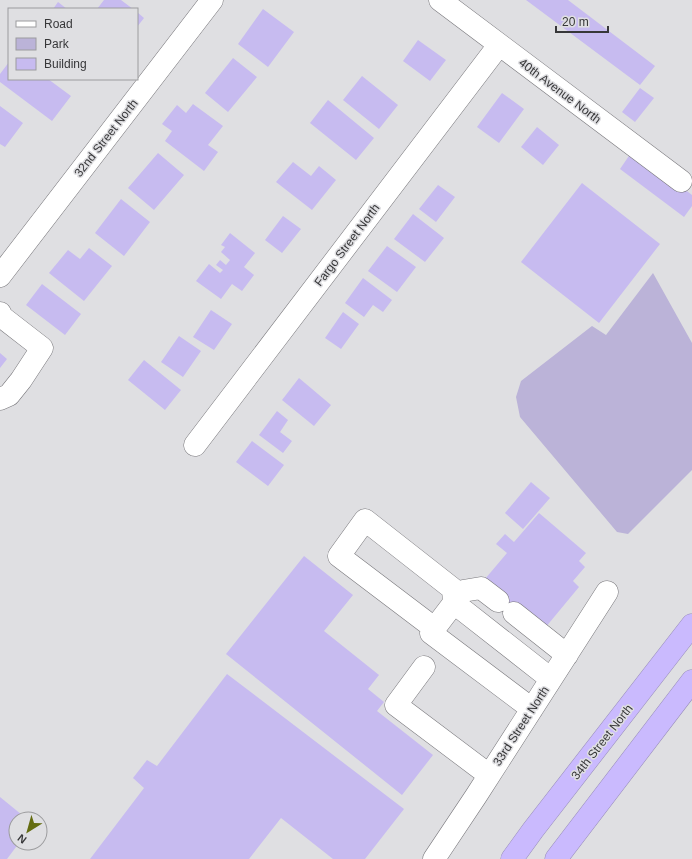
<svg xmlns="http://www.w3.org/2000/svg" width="692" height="859" font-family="Helvetica,sans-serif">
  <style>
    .green { fill: #bbb3d8 }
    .building { fill: #c7bbf0 }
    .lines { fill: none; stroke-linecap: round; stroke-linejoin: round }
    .minor-casing { stroke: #78777b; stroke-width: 23 }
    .highway-casing { stroke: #978cb9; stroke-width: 23 }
    .minor { stroke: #fff; stroke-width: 22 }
    .highway { stroke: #cabafe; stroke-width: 22 }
    .labels { text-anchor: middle; stroke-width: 3; stroke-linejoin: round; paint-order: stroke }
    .street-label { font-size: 12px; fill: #373739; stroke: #dfdfe2 }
  </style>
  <rect width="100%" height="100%" fill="#dfdfe2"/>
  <path class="green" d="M653 273 692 343V470L628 534 617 532 520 417 516 397 521 381 592 326 606 335Z"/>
  <path class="building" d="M104 0H121L133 9H97Z
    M526 0H568L655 66 640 85Z
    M58 2 67 9H53Z
    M263 9 294 32 268 67 238 44Z
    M137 12 144 18 137 27Z
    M418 40 446 60 430 81 403 61Z
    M233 58 257 77 228 112 205 93Z
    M9 62V79H48L71 96 52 121 0 82V74Z
    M362 76 398 105 379 129 343 100Z
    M640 88 654 98 635 122 622 112Z
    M502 93 524 109 499 143 477 127Z
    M328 100 374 138 356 160 310 123Z
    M193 104 223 126 208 145 218 152 204 171 165 141 172 131 162 124 177 105 186 113Z
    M0 106 23 123 5 147 0 144Z
    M537 127 559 145 543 165 521 147Z
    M633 150 692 195V206L684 217 620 169Z
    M158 153 184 175 154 210 128 188Z
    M293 162 311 176 319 166 336 180 312 210 276 182Z
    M582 183 660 244 599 323 521 262Z
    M438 185 455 197 436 222 419 209Z
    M121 199 150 222 124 256 95 233Z
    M413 214 444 238 425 262 394 239Z
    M283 216 301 229 282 253 265 240Z
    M230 233 255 253 244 267 254 275 242 291 232 284 221 299 196 281 209 264 220 273 223 270 216 265 220 260 226 265 230 260 221 252 225 247 221 245Z
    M387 246 416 267 397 292 368 271Z
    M89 248 112 266 84 301 49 273 68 250 80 259Z
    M363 278 392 300 383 312 373 305 364 317 345 303Z
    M42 284 81 314 65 335 26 305Z
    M211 310 232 324 214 350 193 337Z
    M343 312 359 324 341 349 325 338Z
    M179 336 201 351 183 377 161 362Z
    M0 353 7 359 0 368Z
    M144 360 181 390 165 410 128 380Z
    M299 378 331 405 314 426 282 400Z
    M277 411 288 420 280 432 292 441 283 453 259 435Z
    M252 441 284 465 268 486 236 462Z
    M531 482 550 498 523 529 505 513Z
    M539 513 586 553 579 561 585 567 573 581 579 587 545 628 510 617 495 605 485 579 507 553 496 544 505 534 514 542Z
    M304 556 353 595 324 631 379 675 368 689 384 702 377 711 433 755 402 795 226 654Z
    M227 674 404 809 365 859H333L281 818 249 859H90L144 788 133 778 147 760 157 766Z
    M0 797 27 819H16V843H19L7 859H0Z"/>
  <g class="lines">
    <g class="minor-casing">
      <path id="minor" d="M440 0 681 181
        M0 276 212 0
        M0 313 2 317 42 348 21 380 9 395 0 399
        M195 445 499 45
        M498 601 481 588 463 591 431 633 532 709
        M514 613 567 655
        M434 628 339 556 365 520 453 589 454 603 551 679
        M424 667 396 705 489 775
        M434 859 476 796 607 592"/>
    </g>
    <g class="highway-casing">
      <path id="highway" d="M512 859 533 830 692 625
        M556 859 692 681"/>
    </g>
    <use href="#minor" class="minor"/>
    <use href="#highway" class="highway"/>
  </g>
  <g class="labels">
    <g class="street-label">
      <text transform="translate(560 91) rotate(37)" y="4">40th Avenue North</text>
      <text transform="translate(106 138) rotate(-52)" y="4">32nd Street North</text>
      <text transform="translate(347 245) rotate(-53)" y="4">Fargo Street North</text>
      <text transform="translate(521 726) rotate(-57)" y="4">33rd Street North</text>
      <text transform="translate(602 742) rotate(-52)" y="4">34th Street North</text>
    </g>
  </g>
  <rect x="8" y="8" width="130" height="72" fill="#dfdfe2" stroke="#9c9c9e"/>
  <rect x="16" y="21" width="20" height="6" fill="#ffffff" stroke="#9c9c9e"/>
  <text x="44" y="28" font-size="12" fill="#373739">Road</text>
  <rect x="16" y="38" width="20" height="12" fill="#bbb3d8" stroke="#9c9c9e"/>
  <text x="44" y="48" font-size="12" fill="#373739">Park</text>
  <rect x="16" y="58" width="20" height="12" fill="#c7bbf0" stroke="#9c9c9e"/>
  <text x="44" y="68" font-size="12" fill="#373739">Building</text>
  <g transform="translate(28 831) rotate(217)"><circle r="19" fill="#dfdfe2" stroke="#9c9c9e"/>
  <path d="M0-3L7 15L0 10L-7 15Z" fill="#646c11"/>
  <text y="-6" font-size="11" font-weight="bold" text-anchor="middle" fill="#373739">N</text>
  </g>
  <path d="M556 26v6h52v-6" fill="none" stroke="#373739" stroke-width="2"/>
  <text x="562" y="26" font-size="12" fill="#373739" stroke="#dfdfe2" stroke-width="3" paint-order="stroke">20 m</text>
</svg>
